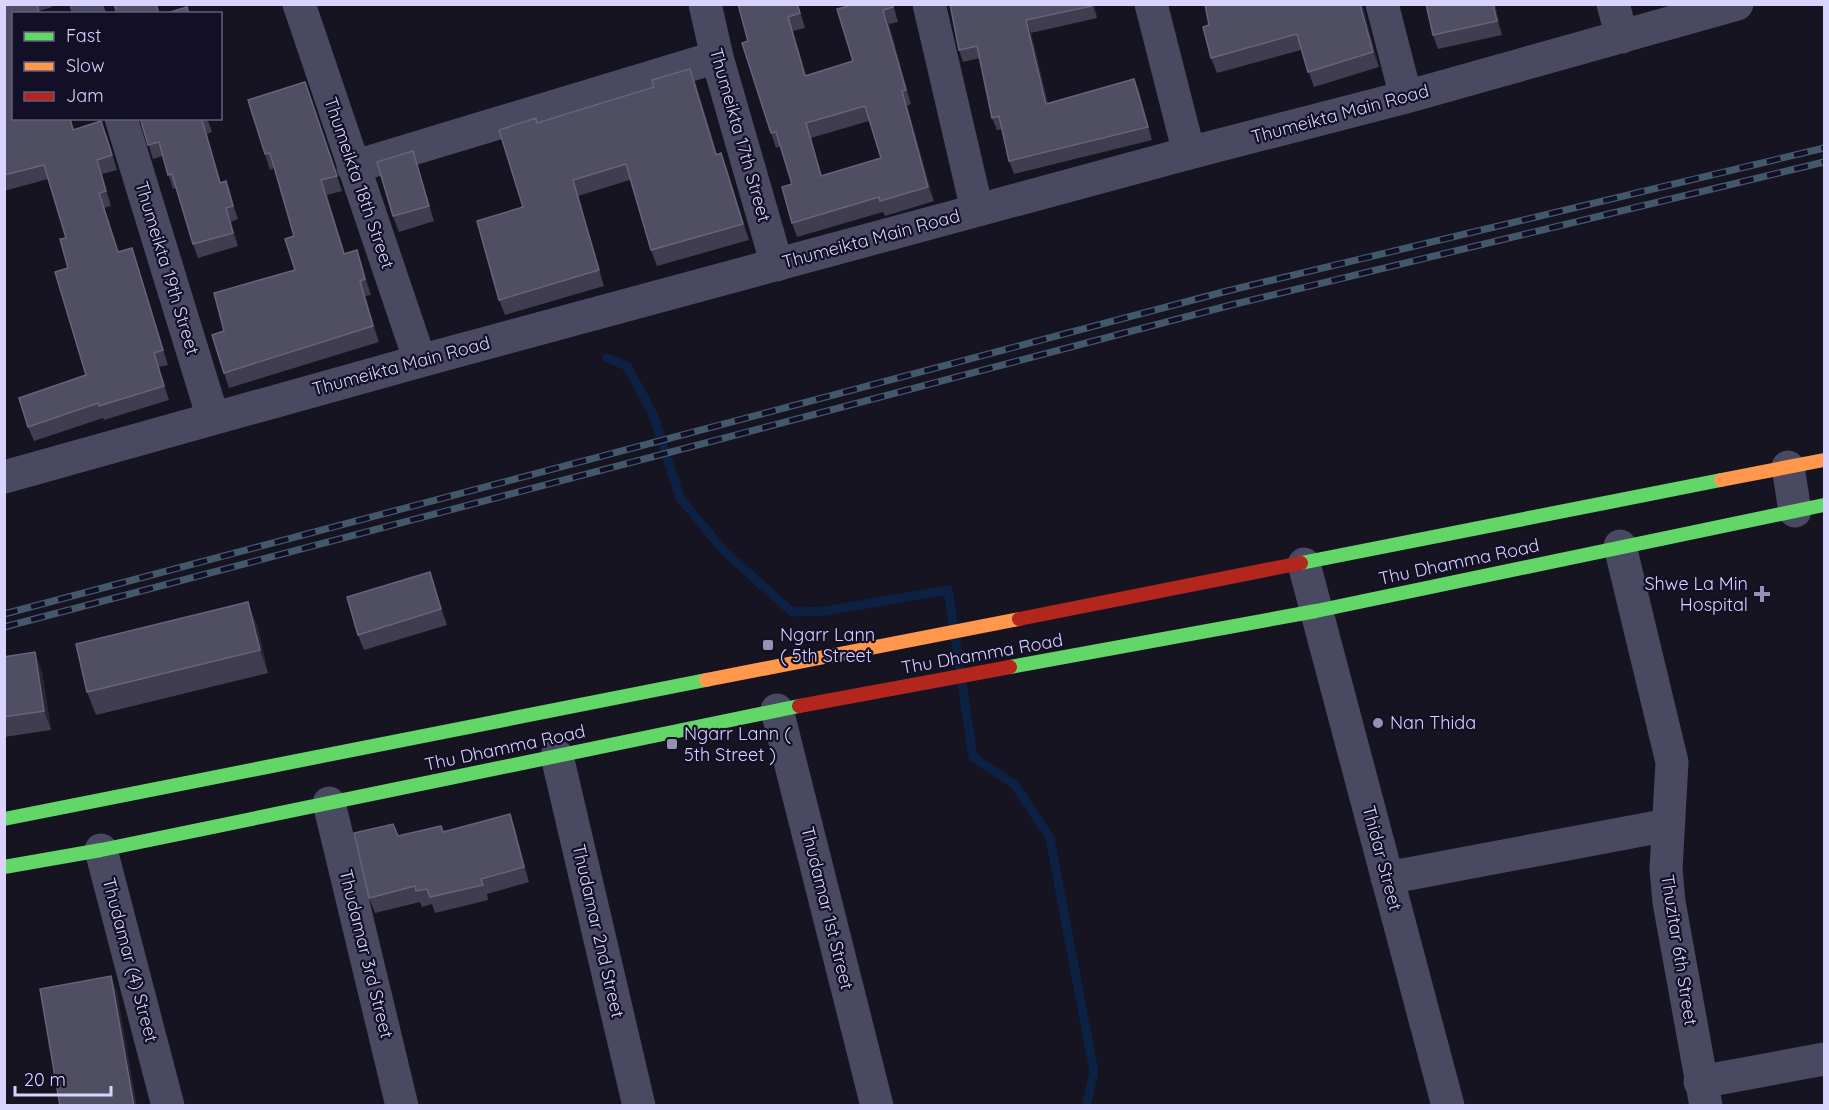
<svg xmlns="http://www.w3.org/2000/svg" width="1829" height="1110" font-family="Quicksand,sans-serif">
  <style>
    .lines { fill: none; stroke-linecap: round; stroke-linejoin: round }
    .stream { stroke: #0d2144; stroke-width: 9 }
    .street { stroke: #4a4962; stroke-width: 33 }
    .fast { stroke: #63d668; stroke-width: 14 }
    .slow { stroke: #ff974d; stroke-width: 14 }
    .jam { stroke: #b3261e; stroke-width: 14 }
    .rail-casing { stroke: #43596b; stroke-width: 7 }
    .rail { stroke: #130f26; stroke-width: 4.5; stroke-dasharray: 14; stroke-linecap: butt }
    .wall { fill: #403d50; fill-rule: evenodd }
    .shaded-wall { fill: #282635 }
    .building { fill: #504e63; stroke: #66637b; stroke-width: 1.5; fill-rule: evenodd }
    .poi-dot { fill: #9591b1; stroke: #130f26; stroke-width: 2 }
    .labels { text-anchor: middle; stroke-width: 4.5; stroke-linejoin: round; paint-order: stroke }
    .street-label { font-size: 18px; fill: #d9d4ff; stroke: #130f26 }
    .poi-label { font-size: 18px; fill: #d9d4ff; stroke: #130f26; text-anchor: start }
  </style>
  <rect width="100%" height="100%" fill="#161421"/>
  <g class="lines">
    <path class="stream" d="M607 358 627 366 653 414 680 498 724 551 792 612 825 611 948 590 973 757 1015 785 1050 838 1094 1072 1086 1106"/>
    <path class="street" d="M86 4 89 14
      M299 4 420 361
      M705 4 717 57 777 265
      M929 4 977 210
      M1151 4 1189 153
      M1382 4 1406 97
      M1613 4 1622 37
      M121 118 213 418
      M353 167 717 57
      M1788 467 1795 511
      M4 477 420 361 1189 153 1406 97 1737 4
      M1620 546 1672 762 1666 869 1669 902 1706 1106
      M1304 564 1448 1106
      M777 710 877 1106
      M557 756 639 1106
      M329 803 402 1106
      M101 850 168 1106
      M1387 878 1668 825
      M1700 1082 1824 1059"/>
    <path class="fast" d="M1301 563 1721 480
      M1010 667 1316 611 1824 505
      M4 819 706 680
      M4 867 101 850 799 706"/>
    <path class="slow" d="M1721 480 1824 460
      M706 680 1019 619"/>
    <path class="jam" d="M1019 619 1301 563
      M799 706 1010 667"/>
    <g class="rail-casing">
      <path id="rail" d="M4 614 1227 291 1824 148
        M4 627 1231 305 1824 162"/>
    </g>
    <use href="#rail" class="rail"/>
  </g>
  <path class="wall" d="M4 4H52V7L39 11 40 14H14L74 129 107 136 117 170 102 174 111 206 104 208 118 252 132 248 168 365 159 367 169 400 104 420 103 418 34 441 28 427 86 375 68 268 66 238 48 179 4 191Z
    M738 4H798L805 28 793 31 806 75 853 61 837 9 893 4 898 22 889 24 911 104 907 106 934 201 885 216 883 212 797 237 792 223V184L781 146 776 148 771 133 748 41ZM869 121 881 158 822 176 811 138Z
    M950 4H1094L1097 18 1031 33 1048 103 1134 79 1139 91 1152 140 1014 174 1009 161 1002 129 997 130 992 118 980 58 963 62 959 50Z
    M1362 4 1379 67 1314 87 1301 50 1217 73 1211 58 1209 25Z
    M1495 4 1502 35 1438 49 1433 35Z
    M690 69 696 85 717 154 727 169 749 240 657 266 651 250 630 180 578 196 604 286 505 315 499 300 523 207 537 122 654 87Z
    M311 98 342 191 327 195 345 254 362 265 371 295 365 296 379 342 229 388 224 373V331L295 270 294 236 274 168 270 170 265 154Z
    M140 118H207L212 132 207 134 221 183 226 181 238 219 231 222 238 246 198 258 193 244 176 188 173 189 163 156 153 159Z
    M418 167 434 221 399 232 393 216Z
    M430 572 447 625 364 650 358 635Z
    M257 625 268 673 96 715 87 692Z
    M4 657 42 672 51 730 4 737Z
    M510 814 515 829 529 882 487 894 488 900 435 913 432 904 422 907 420 902 375 913 369 898 398 836 441 826 444 832Z"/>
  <path class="shaded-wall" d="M1092 4H1094L1097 18Z
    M1360 4H1362L1379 67 1373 52Z
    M1493 4H1495L1502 35 1497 21Z
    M883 10 889 24 911 104 906 90Z
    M788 17 793 31 810 90 805 76Z
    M1026 20 1031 33 1051 116 1046 104Z
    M690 69 696 85 722 171 716 155Z
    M1134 79 1139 91 1152 140 1148 127Z
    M902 91 907 106 934 201 928 187Z
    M202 120 207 134 225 197 220 183Z
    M101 121 107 136 117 170 112 155Z
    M806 123 811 138 826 190 821 176Z
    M413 151 418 167 434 221 429 206Z
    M721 153 727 169 749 240 743 224Z
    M97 160 102 174 111 206 106 191Z
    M321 180 327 195 349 269 344 254Z
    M573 180 578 196 604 286 599 270Z
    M226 181 231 195 238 219 233 206Z
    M226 208 231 222 238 246 233 233Z
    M132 248 137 263 168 365 163 350Z
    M357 250 362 265 371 295 365 279Z
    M360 281 365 296 379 342 373 326Z
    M154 353 159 367 169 400 164 386Z
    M430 572 435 587 447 625 441 609Z
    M248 602 257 625 268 673 260 650Z
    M35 652 42 672 51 730 44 711Z
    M510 814 515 829 529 882 524 867Z
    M111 976 117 992 137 1106H134Z"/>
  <path class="building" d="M4 4H37L39 14H14V118H70L73 130 101 121 112 155 97 160 106 191 99 193 118 252 132 248 163 350 154 353 164 386 99 406 98 403 28 427 19 398 86 375 55 272 68 268 60 239 66 238 44 165 4 175Z
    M114 4H156L159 14H117Z
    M738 4H797L800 13 788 17 805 76 853 61 837 9 849 6V4H892L893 7 883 10 906 90 902 91 928 187 880 201 879 197 792 223 782 187 792 184 776 132 771 133 742 43 748 41ZM865 106 881 158 821 176 806 123Z
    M950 4H1092V6L1026 20 1046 104 1134 79 1148 127 1009 161 999 116 992 118 977 46 959 50Z
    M1205 4H1360L1373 52 1308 72 1297 34 1211 58 1203 27 1209 25Z
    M1426 4H1493L1497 21 1433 35Z
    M187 7 189 14H164Z
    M690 69 716 155 721 153 743 224 651 250 626 164 573 180 599 270 499 300 477 221 523 207 499 130 536 118 537 123 654 87 652 80Z
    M305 82 337 176 321 180 344 254 357 250 365 279 360 281 373 326 224 373 212 335 224 331 214 293 295 270 285 239 294 236 270 153 265 154 248 100Z
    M140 118H206L202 120 220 183 226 181 233 206 226 208 233 233 193 244 172 174 168 175 159 142 148 145Z
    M413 151 429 206 393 216 377 162Z
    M430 572 441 609 358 635 347 597Z
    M248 602 260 650 87 692 76 644Z
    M35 652 44 711 4 717V657Z
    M510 814 524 867 481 879 483 885 430 897 427 889 416 891 415 886 369 898 354 833 393 824 398 836 441 826 443 832Z
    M111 976 134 1106H60L40 989Z"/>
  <g class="poi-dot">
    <path d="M1759 585h6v6h6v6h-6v6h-6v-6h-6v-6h6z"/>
    <rect x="762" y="639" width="12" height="12" rx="3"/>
    <circle cx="1378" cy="723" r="6"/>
    <rect x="666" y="738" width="12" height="12" rx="3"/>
  </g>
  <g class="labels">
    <g class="street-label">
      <text transform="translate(1340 114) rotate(-15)" y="6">Thumeikta Main Road</text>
      <text transform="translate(740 135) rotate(74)" y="6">Thumeikta 17th Street</text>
      <text transform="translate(359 183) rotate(71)" y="6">Thumeikta 18th Street</text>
      <text transform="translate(871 239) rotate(-15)" y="6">Thumeikta Main Road</text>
      <text transform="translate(167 268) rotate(73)" y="6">Thumeikta 19th Street</text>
      <text transform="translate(401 366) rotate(-15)" y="6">Thumeikta Main Road</text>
      <text transform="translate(1459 562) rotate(-12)" y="6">Thu Dhamma Road</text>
      <text transform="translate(982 654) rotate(-10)" y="6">Thu Dhamma Road</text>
      <text transform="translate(505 748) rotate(-12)" y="6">Thu Dhamma Road</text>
      <text transform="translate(1382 858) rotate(75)" y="6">Thidar Street</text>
      <text transform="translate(827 908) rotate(76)" y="6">Thudamar 1st Street</text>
      <text transform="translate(598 931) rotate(77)" y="6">Thudamar 2nd Street</text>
      <text transform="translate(1679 950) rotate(81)" y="6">Thuzitar 6th Street</text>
      <text transform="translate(366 954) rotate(76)" y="6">Thudamar 3rd Street</text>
      <text transform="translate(130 960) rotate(75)" y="6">Thudamar (4) Street</text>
    </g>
    <g class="poi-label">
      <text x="1748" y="590" text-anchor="end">Shwe La Min<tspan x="1748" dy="21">Hospital</tspan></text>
      <text x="780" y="641">Ngarr Lann<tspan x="780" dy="21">( 5th Street</tspan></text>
      <text x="1390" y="729">Nan Thida</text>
      <text x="684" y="740">Ngarr Lann (<tspan x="684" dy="21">5th Street )</tspan></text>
    </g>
  </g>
  <rect width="1829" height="1110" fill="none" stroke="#d9d4ff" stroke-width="12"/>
  <rect x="12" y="12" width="210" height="108" fill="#130f26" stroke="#625e7d" stroke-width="1.5"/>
  <rect x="24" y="32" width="30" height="9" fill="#63d668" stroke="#625e7d" stroke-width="1.5"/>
  <text x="66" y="42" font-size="18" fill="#d9d4ff">Fast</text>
  <rect x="24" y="62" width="30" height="9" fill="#ff974d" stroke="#625e7d" stroke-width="1.5"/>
  <text x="66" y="72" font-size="18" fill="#d9d4ff">Slow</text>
  <rect x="24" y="92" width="30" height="9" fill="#b3261e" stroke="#625e7d" stroke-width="1.5"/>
  <text x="66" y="102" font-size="18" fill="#d9d4ff">Jam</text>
  <path d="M15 1086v9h96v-9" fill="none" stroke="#d9d4ff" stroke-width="3"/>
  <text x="24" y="1086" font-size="18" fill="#d9d4ff" stroke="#130f26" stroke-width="4.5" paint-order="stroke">20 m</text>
</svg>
